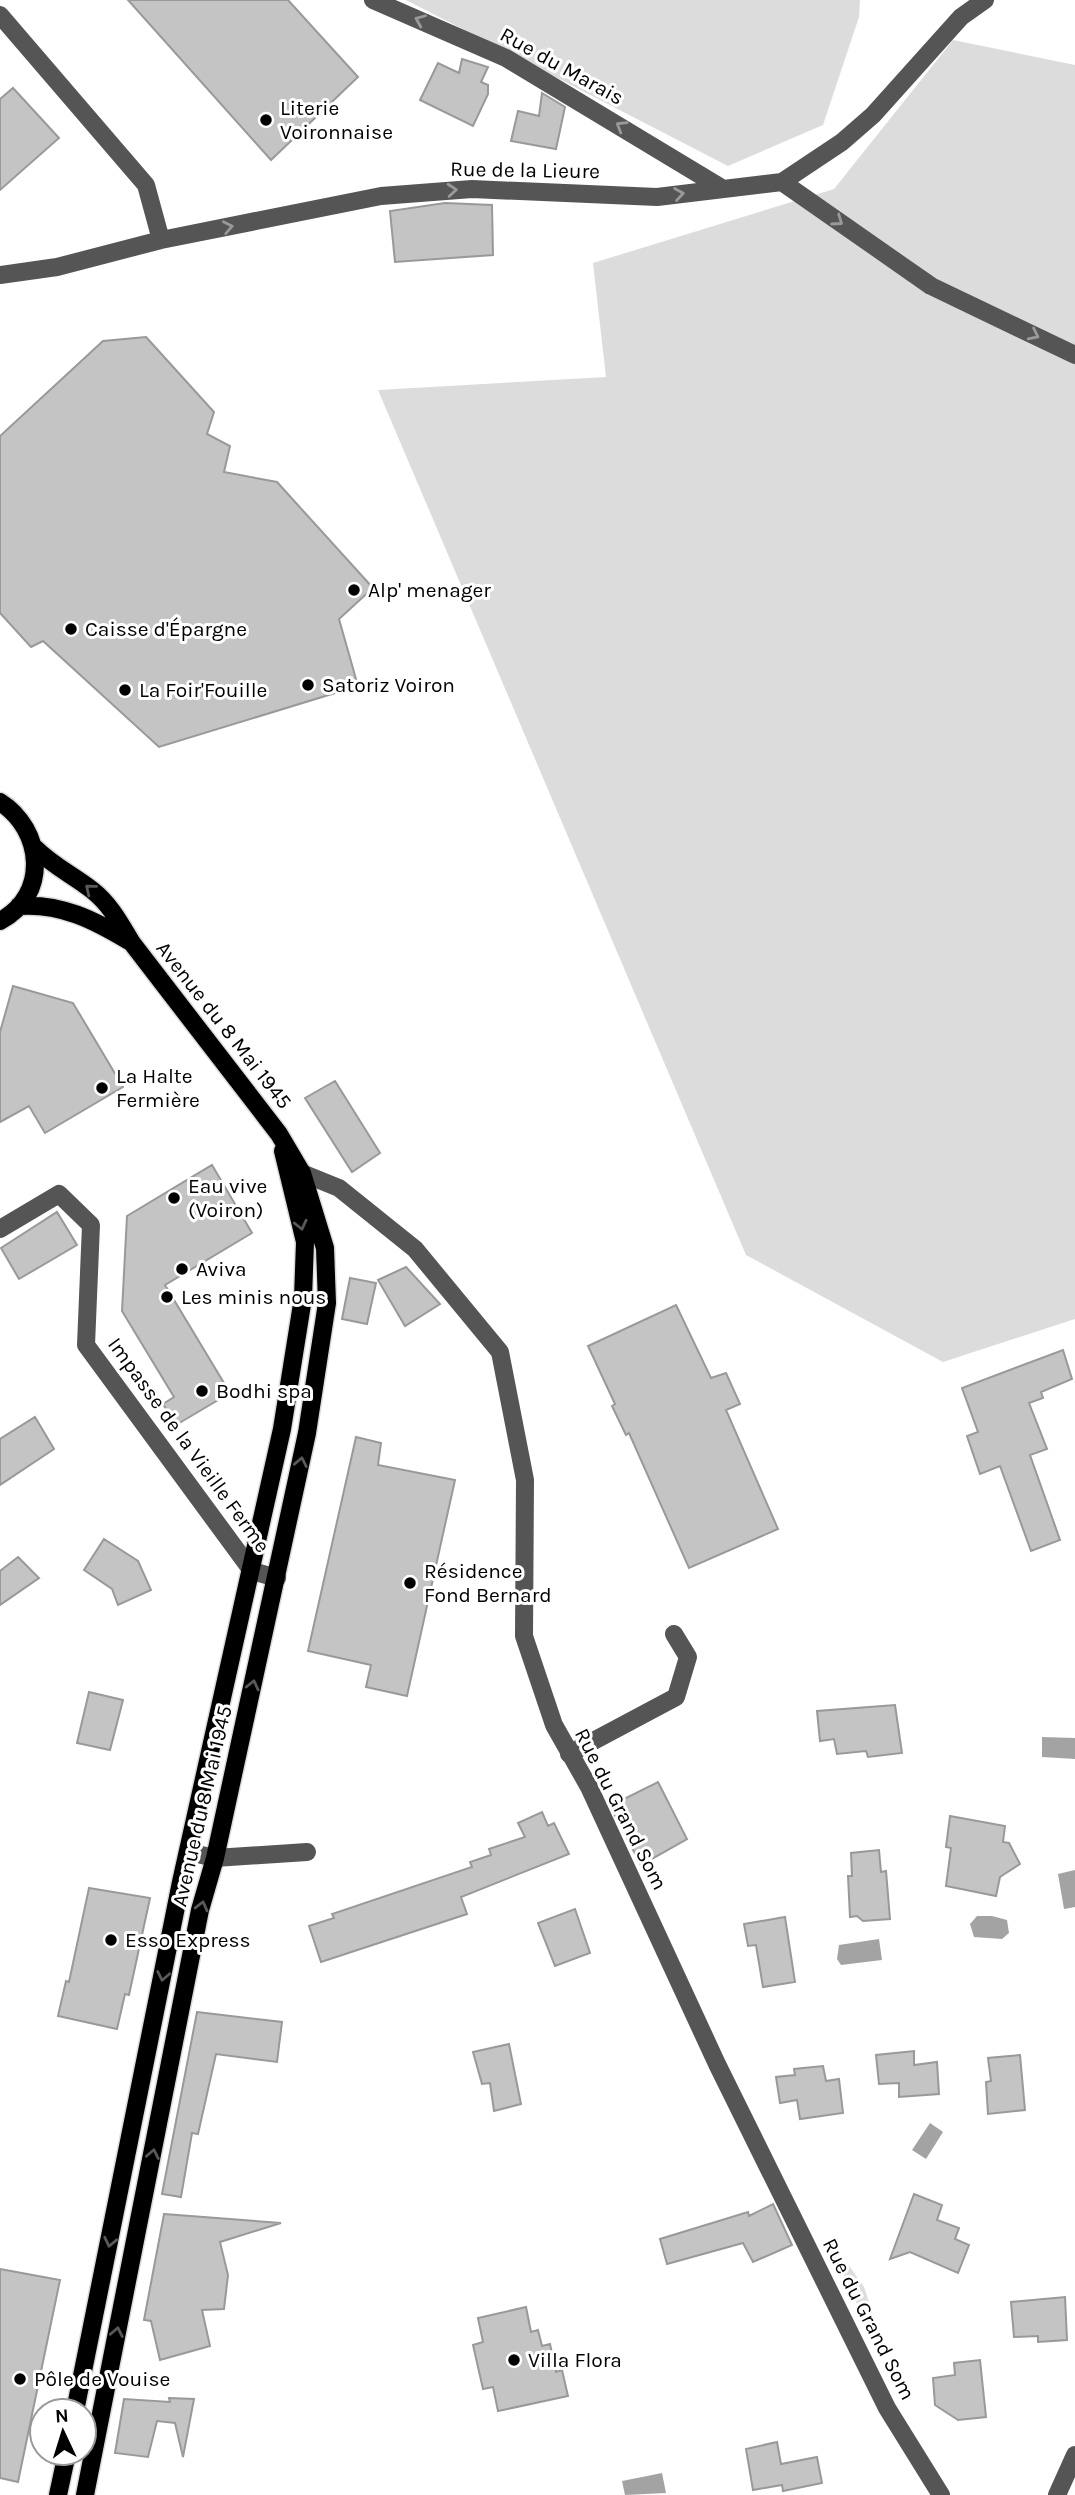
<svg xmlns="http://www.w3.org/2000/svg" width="1075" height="2495" font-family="Karla,sans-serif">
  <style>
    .green { fill: #dcdcdc }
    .water { fill: #a3a3a3 }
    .building { fill: #c4c4c4; stroke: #999; stroke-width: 2 }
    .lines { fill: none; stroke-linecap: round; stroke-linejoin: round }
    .major-casing { stroke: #dbdbdb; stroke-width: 21 }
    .minor { stroke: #555; stroke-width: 18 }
    .major { stroke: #000; stroke-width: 18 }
    .oneway { stroke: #999 }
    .oneway2 { stroke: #595959 }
    .poi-dot { fill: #000; stroke: #fff; stroke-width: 2.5 }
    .labels { text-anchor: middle; stroke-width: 6; stroke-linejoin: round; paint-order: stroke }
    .street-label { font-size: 21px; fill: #000; stroke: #fff }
    .poi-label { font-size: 21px; fill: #000; stroke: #fff; text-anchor: start }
  </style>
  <rect width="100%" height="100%" fill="#fff"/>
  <path class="green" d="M406 0H860L859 17 823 125 728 166Z
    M953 40 1075 65V1319L943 1362 746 1255 378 390 606 377 593 263 834 189Z
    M847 2263 864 2287 873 2314 865 2322 840 2266Z"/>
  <path class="water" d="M1042 1737 1075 1738V1759L1042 1757Z
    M1075 1870V1907L1064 1909 1058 1874Z
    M977 1916H992L1007 1920 1009 1933 1002 1939 974 1937 970 1924Z
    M879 1939 882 1960 841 1965 837 1959 839 1945Z
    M930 2123 943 2132 926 2159 912 2150Z
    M662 2473 666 2493 625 2495 622 2481Z"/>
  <path class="building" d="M128 0H288L358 77 271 160Z
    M462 59 488 67 481 82 488 85V94L473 126 420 100 438 63 459 73Z
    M13 88 59 138 0 190V99Z
    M542 93 565 107 556 149 511 141 518 111 539 116Z
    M445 203 492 205 493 255 395 262 390 211Z
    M146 337 214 412 207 434 230 446 224 472 277 482 373 588 339 619 358 686 159 747 43 641 31 647 0 613V436L103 341Z
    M13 986 73 1003 123 1087 45 1133 29 1106 0 1122V1032Z
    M335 1081 380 1153 352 1172 305 1098Z
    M212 1165 252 1233 165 1285 230 1393 176 1425 163 1404 174 1397 122 1311 127 1216Z
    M57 1212 77 1245 19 1279 1 1248Z
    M406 1267 440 1304 405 1326 378 1280Z
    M350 1278 376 1283 367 1324 342 1319Z
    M676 1305 711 1378 726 1373 740 1404 726 1410 778 1529 689 1568 629 1433 626 1435 612 1406 615 1404 588 1346Z
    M1063 1350 1072 1379 1041 1392 1043 1398 1029 1403 1047 1449 1030 1455 1060 1540 1031 1551 1000 1466 980 1474 967 1436 978 1432 962 1388Z
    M35 1417 54 1449 0 1485V1439Z
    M356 1437 381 1443 378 1465 455 1480 407 1696 366 1687 371 1665 308 1651Z
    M104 1539 138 1561 151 1590 118 1605 112 1589 84 1570Z
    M18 1557 39 1578 0 1605V1571Z
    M89 1692 123 1700 110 1750 77 1743Z
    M895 1705 902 1753 868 1757 866 1751 837 1754 834 1739 820 1741 817 1711Z
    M658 1782 687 1839 641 1865 610 1806Z
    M542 1812 548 1826 554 1823 569 1854 461 1897 467 1914 321 1962 309 1926 334 1918 332 1914 472 1867 470 1862 491 1855 489 1849 525 1837 518 1823Z
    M950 1816 1005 1826 1003 1842 1009 1843 1020 1864 1000 1877 996 1896 946 1886 951 1848 946 1847Z
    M879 1850 881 1872 886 1871 890 1919 863 1921 857 1916 850 1917 848 1876H852L851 1853Z
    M89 1888 150 1898 129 1995 125 1994 117 2029 58 2016 66 1981 69 1982Z
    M575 1909 590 1953 555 1966 538 1923Z
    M785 1917 795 1982 763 1987 756 1945 748 1946 744 1924Z
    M197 2012 282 2022 277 2062 216 2054 198 2134 192 2133 181 2197 162 2194Z
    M509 2044 521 2104 494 2111 490 2083 482 2084 473 2052Z
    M914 2051V2065L937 2062 939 2094 899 2097V2083L879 2084 876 2055Z
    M1020 2055 1025 2110 988 2114 986 2082 991 2081 988 2058Z
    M823 2066 826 2081 839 2079 843 2113 800 2119 797 2100 780 2103 776 2077 795 2075 794 2069Z
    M914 2194 942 2205 937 2220 959 2228 955 2239 969 2245 958 2273 910 2252 890 2259Z
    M773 2204 792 2245 753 2262 743 2243 667 2264 660 2239 748 2212 749 2216Z
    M164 2214 281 2223 220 2242 228 2275 224 2309 202 2310 210 2346 160 2360 151 2321 144 2320Z
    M0 2269 60 2280 18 2482 0 2478Z
    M1065 2297 1067 2340 1038 2342V2336L1014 2337 1011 2302Z
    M526 2307 531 2332 538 2330 542 2346 550 2344 556 2372 562 2370 568 2396 498 2411 493 2387 483 2389 473 2345 483 2342 478 2318Z
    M980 2360 986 2417 958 2420 935 2405 933 2378 955 2375 954 2363Z
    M169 2398 194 2399 183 2457 175 2423 157 2421 148 2457 115 2453 124 2399 170 2402Z
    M777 2442 781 2464 817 2457 822 2483 783 2491 782 2485 753 2490 746 2449Z"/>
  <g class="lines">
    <g class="major-casing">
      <path id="major" d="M0 802C43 829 50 895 0 921
        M35 848C53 866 73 875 92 890 110 904 120 923 132 943L279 1134 302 1173 325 1248 327 1303 307 1433 215 1858 200 1910 85 2495
        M19 906C61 903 94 920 129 941
        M75 2411 181 1882 282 1429 303 1298 305 1242 283 1151
        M58 2495 67 2453"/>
    </g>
    <path class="minor" d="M373 0 506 58 720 187
      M0 15 146 185 161 240
      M782 182 931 286 1075 355
      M0 275 57 267 161 240 381 196 472 189 657 197 782 182 842 142 873 115 961 17 985 0
      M302 1173 339 1188 415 1249 500 1352 525 1480 524 1636 554 1725 589 1787 717 2064 887 2408 941 2495
      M0 1229 59 1194 91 1225 86 1345 252 1571 277 1578
      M569 1754 676 1697 688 1657 674 1634
      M188 1852 215 1858 307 1852
      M1057 2495 1075 2455"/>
    <use href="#major" class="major"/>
  </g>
  <defs><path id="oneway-chevron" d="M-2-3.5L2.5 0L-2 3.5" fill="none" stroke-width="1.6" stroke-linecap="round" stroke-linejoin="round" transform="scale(1.75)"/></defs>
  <g class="oneway">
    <use href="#oneway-chevron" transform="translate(420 20) rotate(-157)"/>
    <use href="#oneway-chevron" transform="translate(621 126) rotate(-149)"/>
    <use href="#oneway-chevron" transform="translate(452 190) rotate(-5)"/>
    <use href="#oneway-chevron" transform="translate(679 194) rotate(-9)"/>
    <use href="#oneway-chevron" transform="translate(838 221) rotate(35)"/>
    <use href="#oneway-chevron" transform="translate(228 227) rotate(-11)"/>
    <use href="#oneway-chevron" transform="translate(1034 335) rotate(26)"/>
  </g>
  <g class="oneway2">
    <use href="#oneway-chevron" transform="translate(90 889) rotate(-141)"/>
    <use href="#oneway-chevron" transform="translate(301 1225) rotate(77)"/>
    <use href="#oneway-chevron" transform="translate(301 1462) rotate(-79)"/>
    <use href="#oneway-chevron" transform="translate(253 1685) rotate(-77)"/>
    <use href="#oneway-chevron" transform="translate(202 1906) rotate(-76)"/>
    <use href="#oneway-chevron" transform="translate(163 1976) rotate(101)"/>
    <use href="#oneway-chevron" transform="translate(153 2154) rotate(-79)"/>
    <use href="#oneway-chevron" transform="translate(110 2242) rotate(102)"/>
    <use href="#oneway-chevron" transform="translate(117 2332) rotate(-79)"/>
  </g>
  <g class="poi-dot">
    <circle cx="266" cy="120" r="7"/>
    <circle cx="354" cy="590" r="7"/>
    <circle cx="71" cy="629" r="7"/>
    <circle cx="308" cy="685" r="7"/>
    <circle cx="125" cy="690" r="7"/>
    <circle cx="102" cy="1088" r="7"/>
    <circle cx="174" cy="1198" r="7"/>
    <circle cx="182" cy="1269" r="7"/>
    <circle cx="167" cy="1297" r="7"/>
    <circle cx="202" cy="1391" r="7"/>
    <circle cx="410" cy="1583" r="7"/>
    <circle cx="111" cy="1940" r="7"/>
    <circle cx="514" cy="2360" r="7"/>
    <circle cx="20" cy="2379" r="7"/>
  </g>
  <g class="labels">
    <g class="street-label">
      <text transform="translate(562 66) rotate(29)" y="7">Rue du Marais</text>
      <text transform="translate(525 170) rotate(1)" y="7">Rue de la Lieure</text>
      <text transform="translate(224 1025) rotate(52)" y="7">Avenue du 8 Mai 1945</text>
      <text transform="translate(189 1445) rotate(54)" y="7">Impasse de la Vieille Ferme</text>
      <text transform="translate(202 1806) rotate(-77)" y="7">Avenue du 8 Mai 1945</text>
      <text transform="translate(621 1809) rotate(63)" y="7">Rue du Grand Som</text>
      <text transform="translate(869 2319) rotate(63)" y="7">Rue du Grand Som</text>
    </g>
    <g class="poi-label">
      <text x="280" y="115">Literie<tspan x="280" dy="24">Voironnaise</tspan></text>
      <text x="368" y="597">Alp' menager</text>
      <text x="85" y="636">Caisse d'Épargne</text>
      <text x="322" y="692">Satoriz Voiron</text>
      <text x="139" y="697">La Foir'Fouille</text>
      <text x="116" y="1083">La Halte<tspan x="116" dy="24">Fermière</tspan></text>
      <text x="188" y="1193">Eau vive<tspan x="188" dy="24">(Voiron)</tspan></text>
      <text x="196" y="1276">Aviva</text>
      <text x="181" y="1304">Les minis nous</text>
      <text x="216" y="1398">Bodhi spa</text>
      <text x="424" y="1578">Résidence<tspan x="424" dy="24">Fond Bernard</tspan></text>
      <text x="125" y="1947">Esso Express</text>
      <text x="528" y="2367">Villa Flora</text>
      <text x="34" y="2386">Pôle de Vouise</text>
    </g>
  </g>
  <g transform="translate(63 2432) rotate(356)"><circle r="33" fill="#ffffff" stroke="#999999" stroke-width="2"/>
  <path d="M0-5L12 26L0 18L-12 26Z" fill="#000000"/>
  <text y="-10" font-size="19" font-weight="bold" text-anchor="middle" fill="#000000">N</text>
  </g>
</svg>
